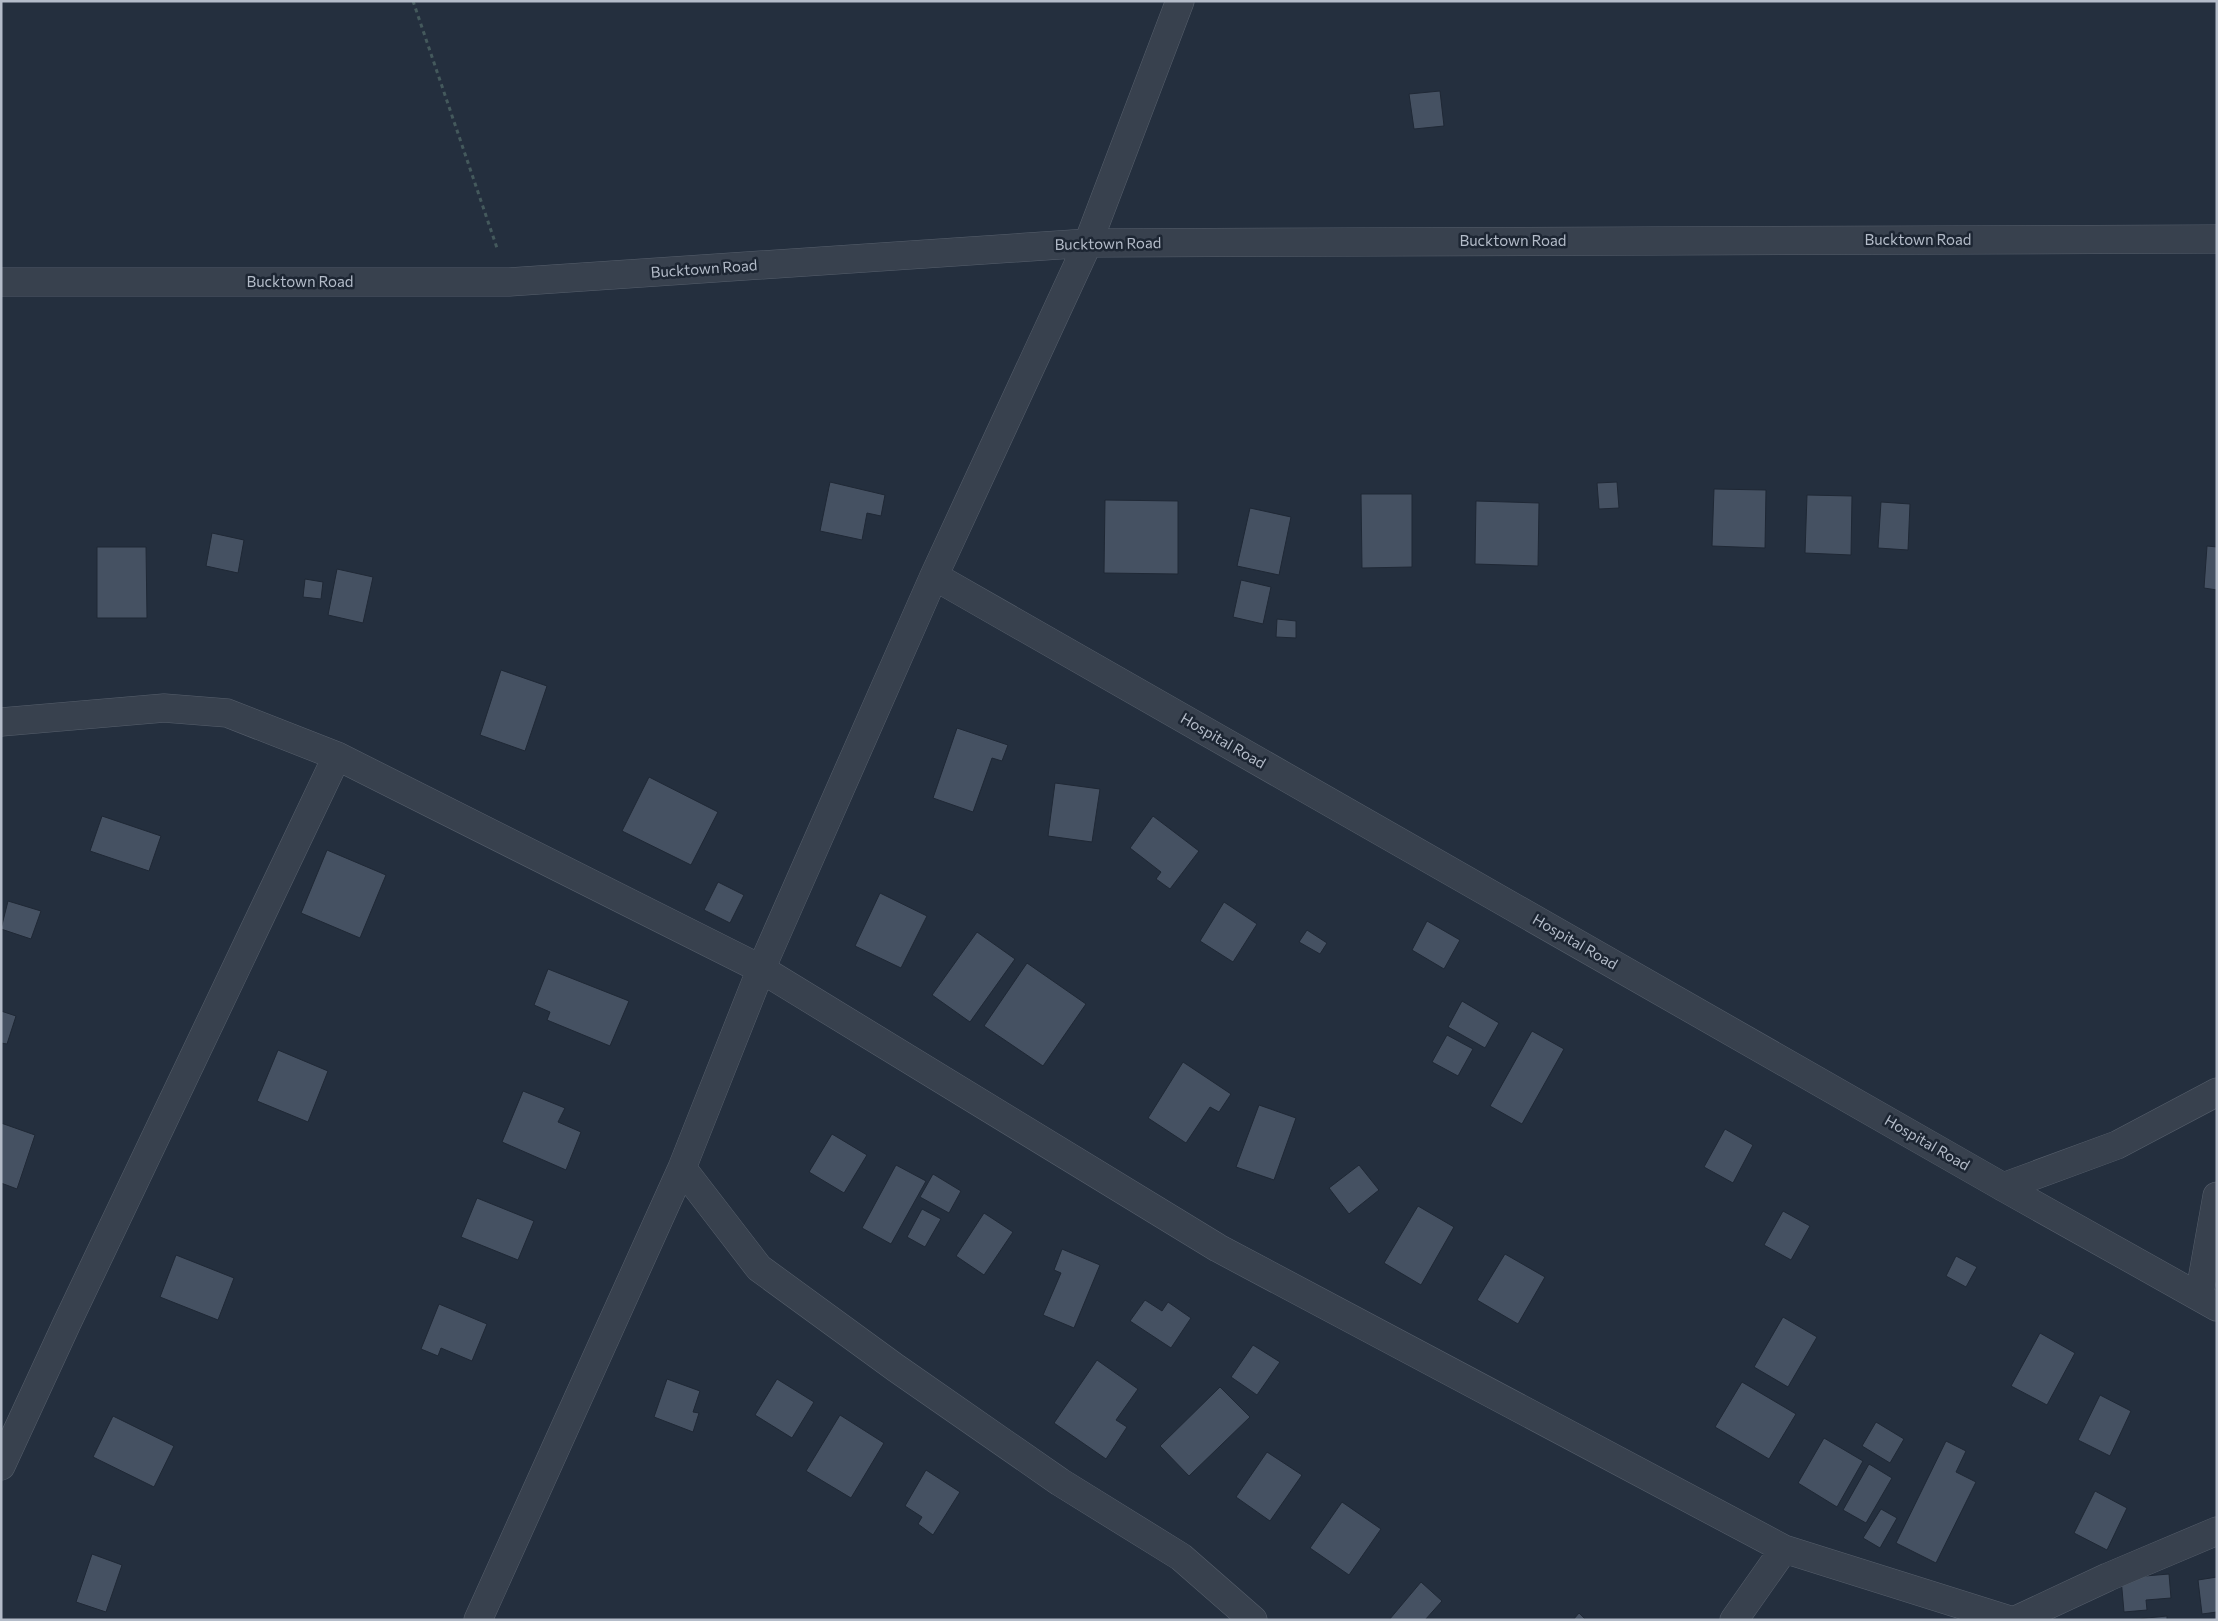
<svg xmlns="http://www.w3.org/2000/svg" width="2218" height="1621" font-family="Commissioner,sans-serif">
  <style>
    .building { fill: #455162; stroke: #1f2835 }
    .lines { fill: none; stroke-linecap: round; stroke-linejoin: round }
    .street-casing { stroke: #565f6c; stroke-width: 29 }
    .path { stroke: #44595c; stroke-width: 3; stroke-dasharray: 4 4; stroke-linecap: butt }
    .street { stroke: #38414e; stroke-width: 28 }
    .labels { text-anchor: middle; stroke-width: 5; stroke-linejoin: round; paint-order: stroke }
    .street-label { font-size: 15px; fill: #b4bcc9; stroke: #1d2633 }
  </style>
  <rect width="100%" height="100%" fill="#242f3e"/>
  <path class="building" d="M1440 91 1444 126 1414 129 1409 94Z
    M830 482 885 495 881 516 867 513 862 540 820 531Z
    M1617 482 1619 508 1599 509 1597 483Z
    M1714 489 1766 490 1765 548 1712 546Z
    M1361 494H1412V567L1362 568Z
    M1807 495 1852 496 1851 555 1805 553Z
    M1105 500 1178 501V574L1104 573Z
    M1476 501 1539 503 1538 566 1475 564Z
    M1881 502 1910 504 1908 550 1878 548Z
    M1250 508 1291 517 1279 575 1237 566Z
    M212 533 244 540 238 573 206 566Z
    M2207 546 2217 547V590L2204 588Z
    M97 547H146L147 618H97Z
    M337 569 373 577 363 623 328 615Z
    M305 579 323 582 321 599 303 597Z
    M1241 580 1271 587 1263 624 1233 617Z
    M1277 619 1296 621V638L1276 637Z
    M501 670 547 686 525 751 480 735Z
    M957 728 1008 745 1002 761 992 758 973 812 933 798Z
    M649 777 718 812 691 865 622 831Z
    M1055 783 1100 789 1092 842 1048 836Z
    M102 816 161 836 149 871 90 851Z
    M1153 816 1199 851 1170 889 1156 879 1161 872 1130 848Z
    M327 850 386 875 360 938 301 913Z
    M718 882 744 895 730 923 704 910Z
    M880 893 927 916 901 968 855 946Z
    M8 901 41 911 31 939 1 929Z
    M1224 902 1257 924 1233 962 1200 941Z
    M1427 921 1460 940 1444 969 1412 950Z
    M1307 930 1327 943 1320 954 1299 942Z
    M977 932 1015 959 970 1022 932 995Z
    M1027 963 1086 1004 1043 1066 984 1026Z
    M548 969 629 1001 610 1046 547 1020 550 1012 534 1005Z
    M1462 1001 1499 1023 1485 1048 1448 1027Z
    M1 1011 16 1016 7 1044 1 1043Z
    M1532 1031 1564 1049 1522 1124 1490 1106Z
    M1447 1035 1473 1049 1458 1076 1432 1062Z
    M278 1050 328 1071 308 1122 257 1101Z
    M1183 1062 1231 1094 1219 1112 1210 1107 1186 1143 1148 1118Z
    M523 1091 565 1108 558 1122 581 1132 566 1170 502 1142Z
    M1259 1105 1296 1118 1274 1180 1236 1167Z
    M1 1123 35 1135 17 1189 1 1183Z
    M1725 1129 1753 1145 1733 1183 1704 1167Z
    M832 1134 867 1155 844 1193 809 1172Z
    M896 1165 926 1181 891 1244 862 1228Z
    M1359 1165 1379 1190 1349 1214 1329 1188Z
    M933 1174 961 1191 949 1213 920 1197Z
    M477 1198 534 1221 518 1260 461 1237Z
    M1418 1206 1454 1227 1421 1285 1384 1263Z
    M922 1209 941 1219 925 1247 907 1237Z
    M1783 1211 1810 1226 1791 1260 1764 1245Z
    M984 1213 1013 1232 984 1275 956 1256Z
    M1062 1249 1100 1265 1074 1328 1043 1315 1061 1273 1054 1270Z
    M1505 1254 1545 1277 1518 1324 1477 1300Z
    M176 1255 234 1278 218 1320 160 1297Z
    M1956 1256 1977 1267 1966 1287 1946 1276Z
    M1145 1300 1162 1311 1168 1302 1191 1318 1171 1348 1130 1321Z
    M439 1304 487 1324 472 1361 441 1348 438 1356 421 1349Z
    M1783 1317 1817 1337 1788 1387 1754 1367Z
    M2040 1333 2075 1353 2047 1405 2011 1386Z
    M1253 1345 1280 1362 1257 1395 1231 1377Z
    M1097 1360 1138 1389 1116 1420 1127 1427 1106 1459 1054 1423Z
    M667 1379 700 1391 693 1412 699 1413 693 1432 654 1417Z
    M777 1379 814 1402 792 1438 755 1415Z
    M1742 1382 1796 1414 1769 1459 1715 1427Z
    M1220 1387 1250 1417 1189 1476 1160 1446Z
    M2100 1395 2131 1411 2110 1456 2078 1440Z
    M840 1415 884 1443 851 1498 806 1471Z
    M113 1416 174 1446 154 1487 93 1457Z
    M1876 1422 1904 1439 1890 1463 1862 1446Z
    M1824 1438 1863 1461 1837 1507 1798 1483Z
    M1946 1441 1966 1451 1956 1472 1976 1482 1936 1563 1896 1543Z
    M1267 1452 1302 1475 1270 1521 1236 1497Z
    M1869 1464 1892 1478 1866 1523 1843 1510Z
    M926 1470 960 1492 933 1535 918 1524 922 1517 905 1506Z
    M2095 1491 2127 1508 2107 1550 2074 1533Z
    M1342 1502 1381 1529 1349 1575 1310 1548Z
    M1881 1509 1897 1518 1880 1548 1863 1538Z
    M92 1554 122 1565 106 1612 76 1602Z
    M2169 1574 2171 1598 2146 1600 2147 1610 2124 1612 2121 1578Z
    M2217 1577V1612L2202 1614 2198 1580Z
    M1421 1582 1442 1601 1425 1620H1389Z
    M1579 1613 1586 1620H1573Z
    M2167 1616V1620H2127Z"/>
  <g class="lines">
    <g class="street-casing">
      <path id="street" d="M1 282H509L1088 243 2217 239
        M934 576 2003 1187 2217 1307
        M1 722 164 708 227 713 337 756 761 969 1218 1248 1784 1549 2010 1620
        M682 1168 759 1268 896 1368 1060 1482 1181 1557 1253 1620
        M2003 1187 2117 1145 2217 1092
        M2199 1297 2217 1196
        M1 1466 67 1323 337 756
        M478 1620 682 1168 761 969 934 576 1088 243 1180 1
        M1734 1620 1784 1549
        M2016 1620 2108 1577 2217 1531"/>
    </g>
    <path class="path" d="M413 1 497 248"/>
    <use href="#street" class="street"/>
  </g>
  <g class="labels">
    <g class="street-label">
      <text x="1918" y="245">Bucktown Road</text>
      <text x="1513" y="246">Bucktown Road</text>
      <text transform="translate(1108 244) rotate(-1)" y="5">Bucktown Road</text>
      <text transform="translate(704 269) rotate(-4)" y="5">Bucktown Road</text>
      <text x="300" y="287">Bucktown Road</text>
      <text transform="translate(1223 741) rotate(30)" y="5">Hospital Road</text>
      <text transform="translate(1575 942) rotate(30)" y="5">Hospital Road</text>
      <text transform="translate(1927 1143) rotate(30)" y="5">Hospital Road</text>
    </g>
  </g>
  <rect width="2218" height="1621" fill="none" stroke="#b4bcc9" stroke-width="5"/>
</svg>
